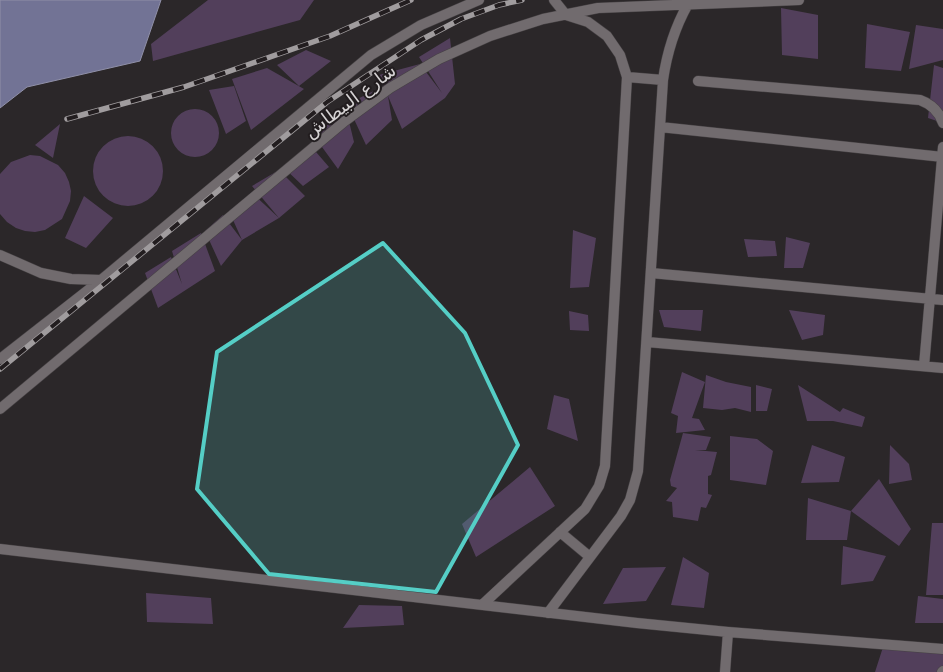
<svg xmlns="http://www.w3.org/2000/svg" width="943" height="672" font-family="'DejaVu Sans',Cairo,sans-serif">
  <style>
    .water { fill: #727395; stroke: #9090a8 }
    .building { fill: #523f5b }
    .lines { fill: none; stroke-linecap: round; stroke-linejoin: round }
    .service-casing { stroke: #464244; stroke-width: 11 }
    .service { stroke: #716b6e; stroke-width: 10 }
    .rail-casing { stroke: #a09c9e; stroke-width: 5.5 }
    .rail { stroke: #221d1f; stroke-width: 4; stroke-dasharray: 11; stroke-linecap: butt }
    .marked { fill: #55cec6; fill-opacity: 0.2; stroke: #55cec6; stroke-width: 4; stroke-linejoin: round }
    .labels { text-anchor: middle; stroke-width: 4; stroke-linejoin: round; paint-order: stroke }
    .street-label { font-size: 18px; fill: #d5d2d3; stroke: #221d1f }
  </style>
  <rect width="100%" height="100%" fill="#2b2729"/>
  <path class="water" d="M0 0H161L140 61 27 87 0 108Z"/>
  <path class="building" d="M208 0H314L300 20 153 61 151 44Z
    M781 8 818 15V59L782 55Z
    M867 24 910 32 901 71 865 68Z
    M916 25 943 29V60L909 69Z
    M450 38 455 84 445 98 402 129 388 96 392 120 366 145 347 104 384 86 379 75 420 64 442 93 419 57Z
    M306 50 331 61 299 86 277 65Z
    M934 65 943 68V123L928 118Z
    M267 68 304 89 251 130 232 79Z
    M234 86 246 121 226 134 209 90Z
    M346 109 354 142 338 169 314 136Z
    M171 133a24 24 0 1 1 48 0a24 24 0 1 1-48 0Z
    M60 124 53 158 35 145Z
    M93 171a35 35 0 1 1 70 0a35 35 0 1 1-70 0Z
    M310 145 329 167 303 186 283 167Z
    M30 155 40 156 58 165 65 173 69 182 71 191 70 201 62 219 45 230 35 232 25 231 16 228 7 222 0 214V174L11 162Z
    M279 170 305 196 279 218 242 240 221 266 205 231 223 215 242 240 229 211 252 193 279 218 252 186Z
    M84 196 113 218 86 248 65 238Z
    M573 230 596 238 589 287 570 288Z
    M201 233 215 271 158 308 145 273 171 257 182 284 172 251Z
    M786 237 810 243 803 268H784Z
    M744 239 775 241 777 256 748 257Z
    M659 310H703L701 331 664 327Z
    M789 310 825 315 823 335 802 340Z
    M569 311 588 315 589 331 570 330Z
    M682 372 705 382 692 418 699 419 705 430 676 433 678 416 671 413Z
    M706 375 726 382 751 387V412L735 408 722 410 703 408Z
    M756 385 772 389 767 411H756Z
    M798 385 840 412 843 408 865 417 862 427 833 421H807Z
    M554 395 569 399 578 441 547 429Z
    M683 433 711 437 706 450H695L717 452 711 475 708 476V494L712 495 706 508 701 507 698 521 673 517 672 502 666 501 677 488 671 486 670 480Z
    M730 436 757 439 773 451 766 485 730 480Z
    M812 445 845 457 839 482 801 483Z
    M890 445 909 464 912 480 889 484Z
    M530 467 555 506 476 557 462 524Z
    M879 479 911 529 899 546 851 511 847 540H806L808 498 851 511Z
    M932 523H943V595H926Z
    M843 546 886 556 873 581 841 585Z
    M683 557 709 573 704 608 671 605Z
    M666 567 646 601 603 604 623 568Z
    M146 593 211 598 213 624 147 622Z
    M918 596 943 599V623H915Z
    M359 605 402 606 404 625 343 628Z
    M884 644 943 653V672H875Z"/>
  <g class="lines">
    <g class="service-casing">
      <path id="service" d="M627 77 663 80
        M698 81 920 100C931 104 939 111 943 123
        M660 127 943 157
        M0 255 41 273 71 279 101 280
        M651 273 943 300
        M647 342 943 368
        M0 359 101 280 371 55 421 25 479 0
        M924 366 943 147
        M0 409 345 121 390 88 439 59 490 36 543 19 598 8 799 0
        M560 532 590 557
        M0 549 637 623 728 632 943 649
        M482 605 585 509 599 486 605 466 627 77 620 55 607 36 588 22 566 15 554 0
        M548 613 621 516 630 500 638 471 663 80C667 52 674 29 688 4
        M725 672 728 632
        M942 672 943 671"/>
    </g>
    <use href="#service" class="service"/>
    <g class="rail-casing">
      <path id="rail" d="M67 119 184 87 330 36 411 0
        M0 369 327 102 421 40 461 19 499 5 522 0"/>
    </g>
    <use href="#rail" class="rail"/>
  </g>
  <path class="marked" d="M383 243 465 333 518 445 436 592 269 574 197 489 217 352Z"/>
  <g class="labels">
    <g class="street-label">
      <text transform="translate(350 101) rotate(-37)" y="6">شارع البيطاش</text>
    </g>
  </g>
</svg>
